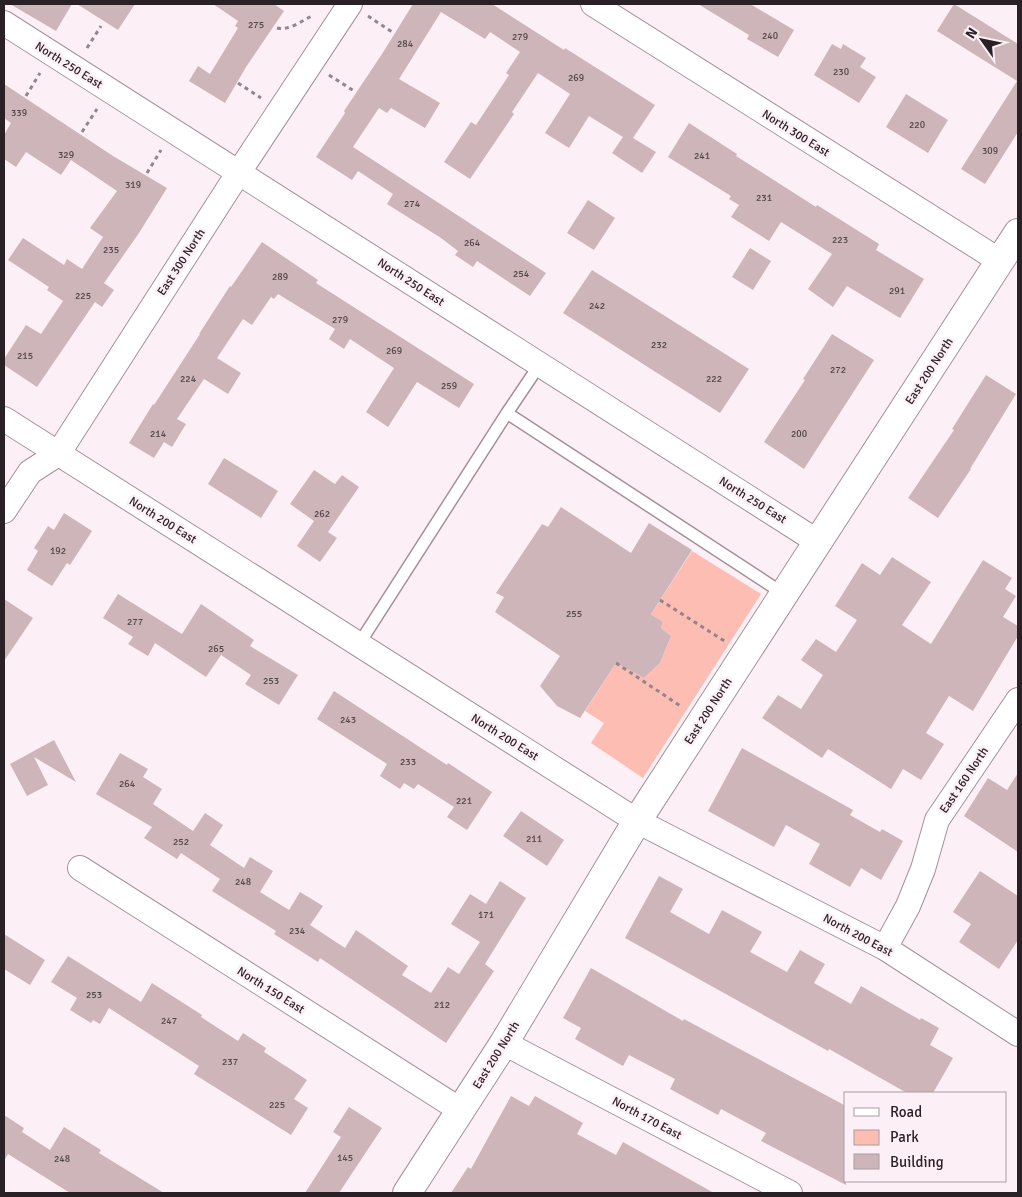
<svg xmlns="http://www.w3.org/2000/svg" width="1022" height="1197" font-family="Signika,sans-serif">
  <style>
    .green { fill: #febdb2 }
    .building { fill: #ceb5b9 }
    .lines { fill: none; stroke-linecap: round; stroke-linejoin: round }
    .service-casing { stroke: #a5909a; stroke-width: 14 }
    .minor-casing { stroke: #a5909a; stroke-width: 26 }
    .tertiary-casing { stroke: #a5909a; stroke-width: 30 }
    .path { stroke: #91868c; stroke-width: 3; stroke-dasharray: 4 4; stroke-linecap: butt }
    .service { stroke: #fff; stroke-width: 11 }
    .minor { stroke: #fff; stroke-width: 24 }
    .tertiary { stroke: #fff; stroke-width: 28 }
    .labels { text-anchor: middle; stroke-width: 5; stroke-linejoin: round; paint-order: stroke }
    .number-label { font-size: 10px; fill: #52464a }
    .street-label { font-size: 12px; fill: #292125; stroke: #fdeff6 }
  </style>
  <rect width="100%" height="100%" fill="#fdeff6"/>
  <path class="green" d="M692 551 761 594 643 778 591 743 604 723 585 711 616 663 644 678 660 663 671 636 661 628 663 622 651 614Z"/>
  <path class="building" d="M10 4H72L56 31Z
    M77 4H135L118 30Z
    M213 4H274L284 11 246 67 225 103 189 81 198 66 210 74 238 28 235 26 238 21Z
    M413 4H492L564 50 565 48 655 105 633 138 656 152 642 173 612 153 623 137 589 116 569 148 545 133 570 94 538 73 512 112 514 114 470 179 444 162 471 122 476 125 509 75 506 73 520 52 490 32 485 39 441 12 399 79 440 103 425 128 391 108 387 113 379 108 353 147 546 273 530 296 477 261 473 267 455 255 458 251 441 238 387 204 393 194 358 171 352 180 316 157 345 113 344 111 382 54Z
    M698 4H750L794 30 778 57 747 39 749 35Z
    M954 4 1018 44V132L985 184 961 169 1017 81 937 31Z
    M832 44 841 49 843 44 866 58 860 67 876 77 859 103 814 75Z
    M4 84 113 156 167 188 139 233 104 283 114 290 102 307 95 302 37 387 4 365V359L26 325 41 334 63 301 47 290 49 287 8 260 23 238 64 265 67 259 82 269 103 237 90 228 117 191 71 160 61 175 26 152 16 167 4 159V135L11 123 4 118Z
    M906 94 948 120 928 153 886 127Z
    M689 123 737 154 736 156 816 207 817 205 879 244 876 250 924 279 900 318 847 286 833 307 808 289 832 254 781 222 769 241 731 217 739 205 729 199 731 196 668 157Z
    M588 200 615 218 594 250 567 233Z
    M262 242 318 280 316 283 474 384 459 408 417 382 388 427 366 412 394 368 350 339 344 349 329 339 335 329 278 294 274 299 271 297 252 325 243 319 217 358 241 373 228 394 204 379 177 419 186 424 172 447 164 442 154 458 129 443 153 404 154 405 200 334H199L230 286 231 287Z
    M750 248 771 261 753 290 732 277Z
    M592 270 749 369 720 413 563 313Z
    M832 334 874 360 804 469 764 442 805 380 803 379Z
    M986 375 1016 394 970 469H971L938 518 908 498 954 430 952 429Z
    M224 458 278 491 261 518 208 484Z
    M314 470 335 484 342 475 359 487 328 532 337 538 320 562 297 546 314 521 290 504Z
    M561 507 631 553 649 523 692 550 651 614 663 622 661 628 671 636 660 663 644 678 616 663 580 718 557 706 540 686 560 656 495 612 504 597 496 593 542 524 548 527Z
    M64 513 92 531 70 565 67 563 52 586 27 570 38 551 34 548 48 526 54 530Z
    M892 557 931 582 902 625 931 644 983 560 1012 578 1005 589 1016 596 1003 617 1018 626V636L973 711 949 696 926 733 944 744 921 780 903 769 891 789 828 749 822 758 762 718 778 695 801 709 823 675 801 660 816 639 836 652 857 620 835 606 862 563 880 575Z
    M118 594 182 634 201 604 254 640 250 646 298 675 279 705 245 684 251 675 221 655 206 677 155 643 148 656 128 644 133 637 103 618Z
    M4 599 33 618 4 661Z
    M334 691 447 765 448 763 492 792 467 830 447 817 454 807 418 784 414 789 404 783 400 789 380 776 387 764 317 719Z
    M54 740 76 782 34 757 48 785 27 796 10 764Z
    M742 748 853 810 850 815 880 832 882 829 903 841 881 880 861 868 850 887 809 864 820 844 786 825 774 847 708 811Z
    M120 753 148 769 143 777 162 789 153 804 193 831 205 813 223 825 210 845 244 868 250 857 273 871 260 892 289 910 300 892 323 906 310 925 345 948 356 930 408 966 402 975 431 993 448 967 459 974 480 942 451 924 470 894 486 904 500 881 526 898 485 964 494 971 446 1043 320 958 318 962 274 934 276 931 212 891 220 879 181 853 177 859 144 838 152 827 96 794Z
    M1018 773V852L964 816 988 778 1007 790Z
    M521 811 564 840 547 866 503 836Z
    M980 871 1018 896V940L999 969 959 942 971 924 953 912Z
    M659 876 683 889 670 912 709 934 722 910 762 932 750 952 787 972 800 950 825 964 814 983 851 1004 861 986 920 1020 921 1018 939 1028 930 1045 953 1058 933 1093H907L829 1049 828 1051 625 938Z
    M4 934 45 960 30 985 4 969Z
    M68 956 141 1002 152 983 202 1015 201 1017 238 1041 243 1033 266 1048 264 1052 307 1080 294 1099 308 1108 291 1135 194 1074 199 1066 109 1008 100 1024 93 1020 91 1023 70 1010 77 998 51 982Z
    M591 968 683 1021 684 1019 846 1106V1185L761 1141 766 1133 721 1109 718 1115 670 1089 675 1079 629 1055 623 1066 575 1039 581 1028 563 1018Z
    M511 1096 529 1106 535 1096 583 1123 577 1134 616 1155 623 1142 714 1193H451L468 1167 471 1169Z
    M349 1107 382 1128 339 1193H305L341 1137 333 1132Z
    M4 1115 24 1128 22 1132 50 1150 64 1127 101 1150 99 1153 164 1193H70L8 1154 4 1161Z"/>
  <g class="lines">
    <g class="service-casing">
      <path id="service" d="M507 413 540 364
        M359 644 507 413 784 594"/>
    </g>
    <g class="minor-casing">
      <path id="minor" d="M593 4 1000 261
        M4 23 818 542
        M4 419 637 821 885 948 1018 1034
        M4 511 30 472 58 454 239 172 350 4
        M80 868 462 1111
        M885 948 908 906 923 869 937 820 1018 700
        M504 1043 790 1193"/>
    </g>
    <g class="tertiary-casing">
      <path id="tertiary" d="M407 1193 504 1043 637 821 1018 233"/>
    </g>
    <path class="path" d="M368 16 392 32
      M277 28C289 31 301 21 312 16
      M87 48 101 26
      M329 75 354 91
      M238 83 261 98
      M26 96 40 73
      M82 132 97 109
      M147 173 161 150
      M660 600 726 642
      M616 663 682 707"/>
    <use href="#service" class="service"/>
    <use href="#minor" class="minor"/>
    <use href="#tertiary" class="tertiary"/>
  </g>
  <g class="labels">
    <g class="number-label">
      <text x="256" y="28">275</text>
      <text x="770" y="39">240</text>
      <text x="520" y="40">279</text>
      <text x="405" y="47">284</text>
      <text x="841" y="75">230</text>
      <text x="576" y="81">269</text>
      <text x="19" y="116">339</text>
      <text x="917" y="128">220</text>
      <text x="990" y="154">309</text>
      <text x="66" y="158">329</text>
      <text x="702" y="159">241</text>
      <text x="133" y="188">319</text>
      <text x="764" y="201">231</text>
      <text x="412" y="207">274</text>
      <text x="840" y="243">223</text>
      <text x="472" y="246">264</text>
      <text x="111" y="253">235</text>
      <text x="521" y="277">254</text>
      <text x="280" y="280">289</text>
      <text x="897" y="294">291</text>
      <text x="83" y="299">225</text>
      <text x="597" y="309">242</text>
      <text x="340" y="323">279</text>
      <text x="659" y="348">232</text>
      <text x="394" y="354">269</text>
      <text x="25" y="359">215</text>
      <text x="838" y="373">272</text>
      <text x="188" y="382">224</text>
      <text x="714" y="382">222</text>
      <text x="449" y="389">259</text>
      <text x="158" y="437">214</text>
      <text x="799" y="437">200</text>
      <text x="322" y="517">262</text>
      <text x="58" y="554">192</text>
      <text x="574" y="617">255</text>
      <text x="135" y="625">277</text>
      <text x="216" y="652">265</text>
      <text x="271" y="684">253</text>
      <text x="348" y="723">243</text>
      <text x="408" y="765">233</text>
      <text x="127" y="787">264</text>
      <text x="464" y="804">221</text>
      <text x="534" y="842">211</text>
      <text x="181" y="845">252</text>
      <text x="243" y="885">248</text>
      <text x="486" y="918">171</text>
      <text x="297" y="934">234</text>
      <text x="94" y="998">253</text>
      <text x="442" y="1008">212</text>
      <text x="169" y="1024">247</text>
      <text x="230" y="1065">237</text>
      <text x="277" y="1108">225</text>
      <text x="345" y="1161">145</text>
      <text x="62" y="1162">248</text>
    </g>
    <g class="street-label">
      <text transform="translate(69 65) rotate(32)" y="4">North 250 East</text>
      <text transform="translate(796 133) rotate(32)" y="4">North 300 East</text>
      <text transform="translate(181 262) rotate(-57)" y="4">East 300 North</text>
      <text transform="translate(411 282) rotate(33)" y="4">North 250 East</text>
      <text transform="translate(929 371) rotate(-57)" y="4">East 200 North</text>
      <text transform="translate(753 500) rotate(32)" y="4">North 250 East</text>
      <text transform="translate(163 520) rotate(32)" y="4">North 200 East</text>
      <text transform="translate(708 711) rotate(-57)" y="4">East 200 North</text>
      <text transform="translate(505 737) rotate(32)" y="4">North 200 East</text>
      <text transform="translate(964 780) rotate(-56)" y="4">East 160 North</text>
      <text transform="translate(858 935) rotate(28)" y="4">North 200 East</text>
      <text transform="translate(271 990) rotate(32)" y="4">North 150 East</text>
      <text transform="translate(496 1055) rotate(-58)" y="4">East 200 North</text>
      <text transform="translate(647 1118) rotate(28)" y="4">North 170 East</text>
    </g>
  </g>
  <rect width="1022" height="1197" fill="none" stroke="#292125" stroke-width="10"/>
  <rect x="844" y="1092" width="162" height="90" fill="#fdeff6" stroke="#a89da2"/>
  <rect x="854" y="1108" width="25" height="8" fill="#ffffff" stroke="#a89da2"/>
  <text x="890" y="1117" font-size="15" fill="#292125">Road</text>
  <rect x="854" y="1130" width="25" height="15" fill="#febdb2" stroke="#a89da2"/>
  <text x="890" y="1142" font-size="15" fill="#292125">Park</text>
  <rect x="854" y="1154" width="25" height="15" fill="#ceb5b9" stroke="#a89da2"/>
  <text x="890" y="1167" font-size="15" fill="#292125">Building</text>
  <g transform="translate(982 40) rotate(303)" stroke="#fdeff6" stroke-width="4" paint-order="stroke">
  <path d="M0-4L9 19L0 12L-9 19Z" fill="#292125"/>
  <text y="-8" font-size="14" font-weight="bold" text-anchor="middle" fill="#292125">N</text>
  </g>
</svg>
